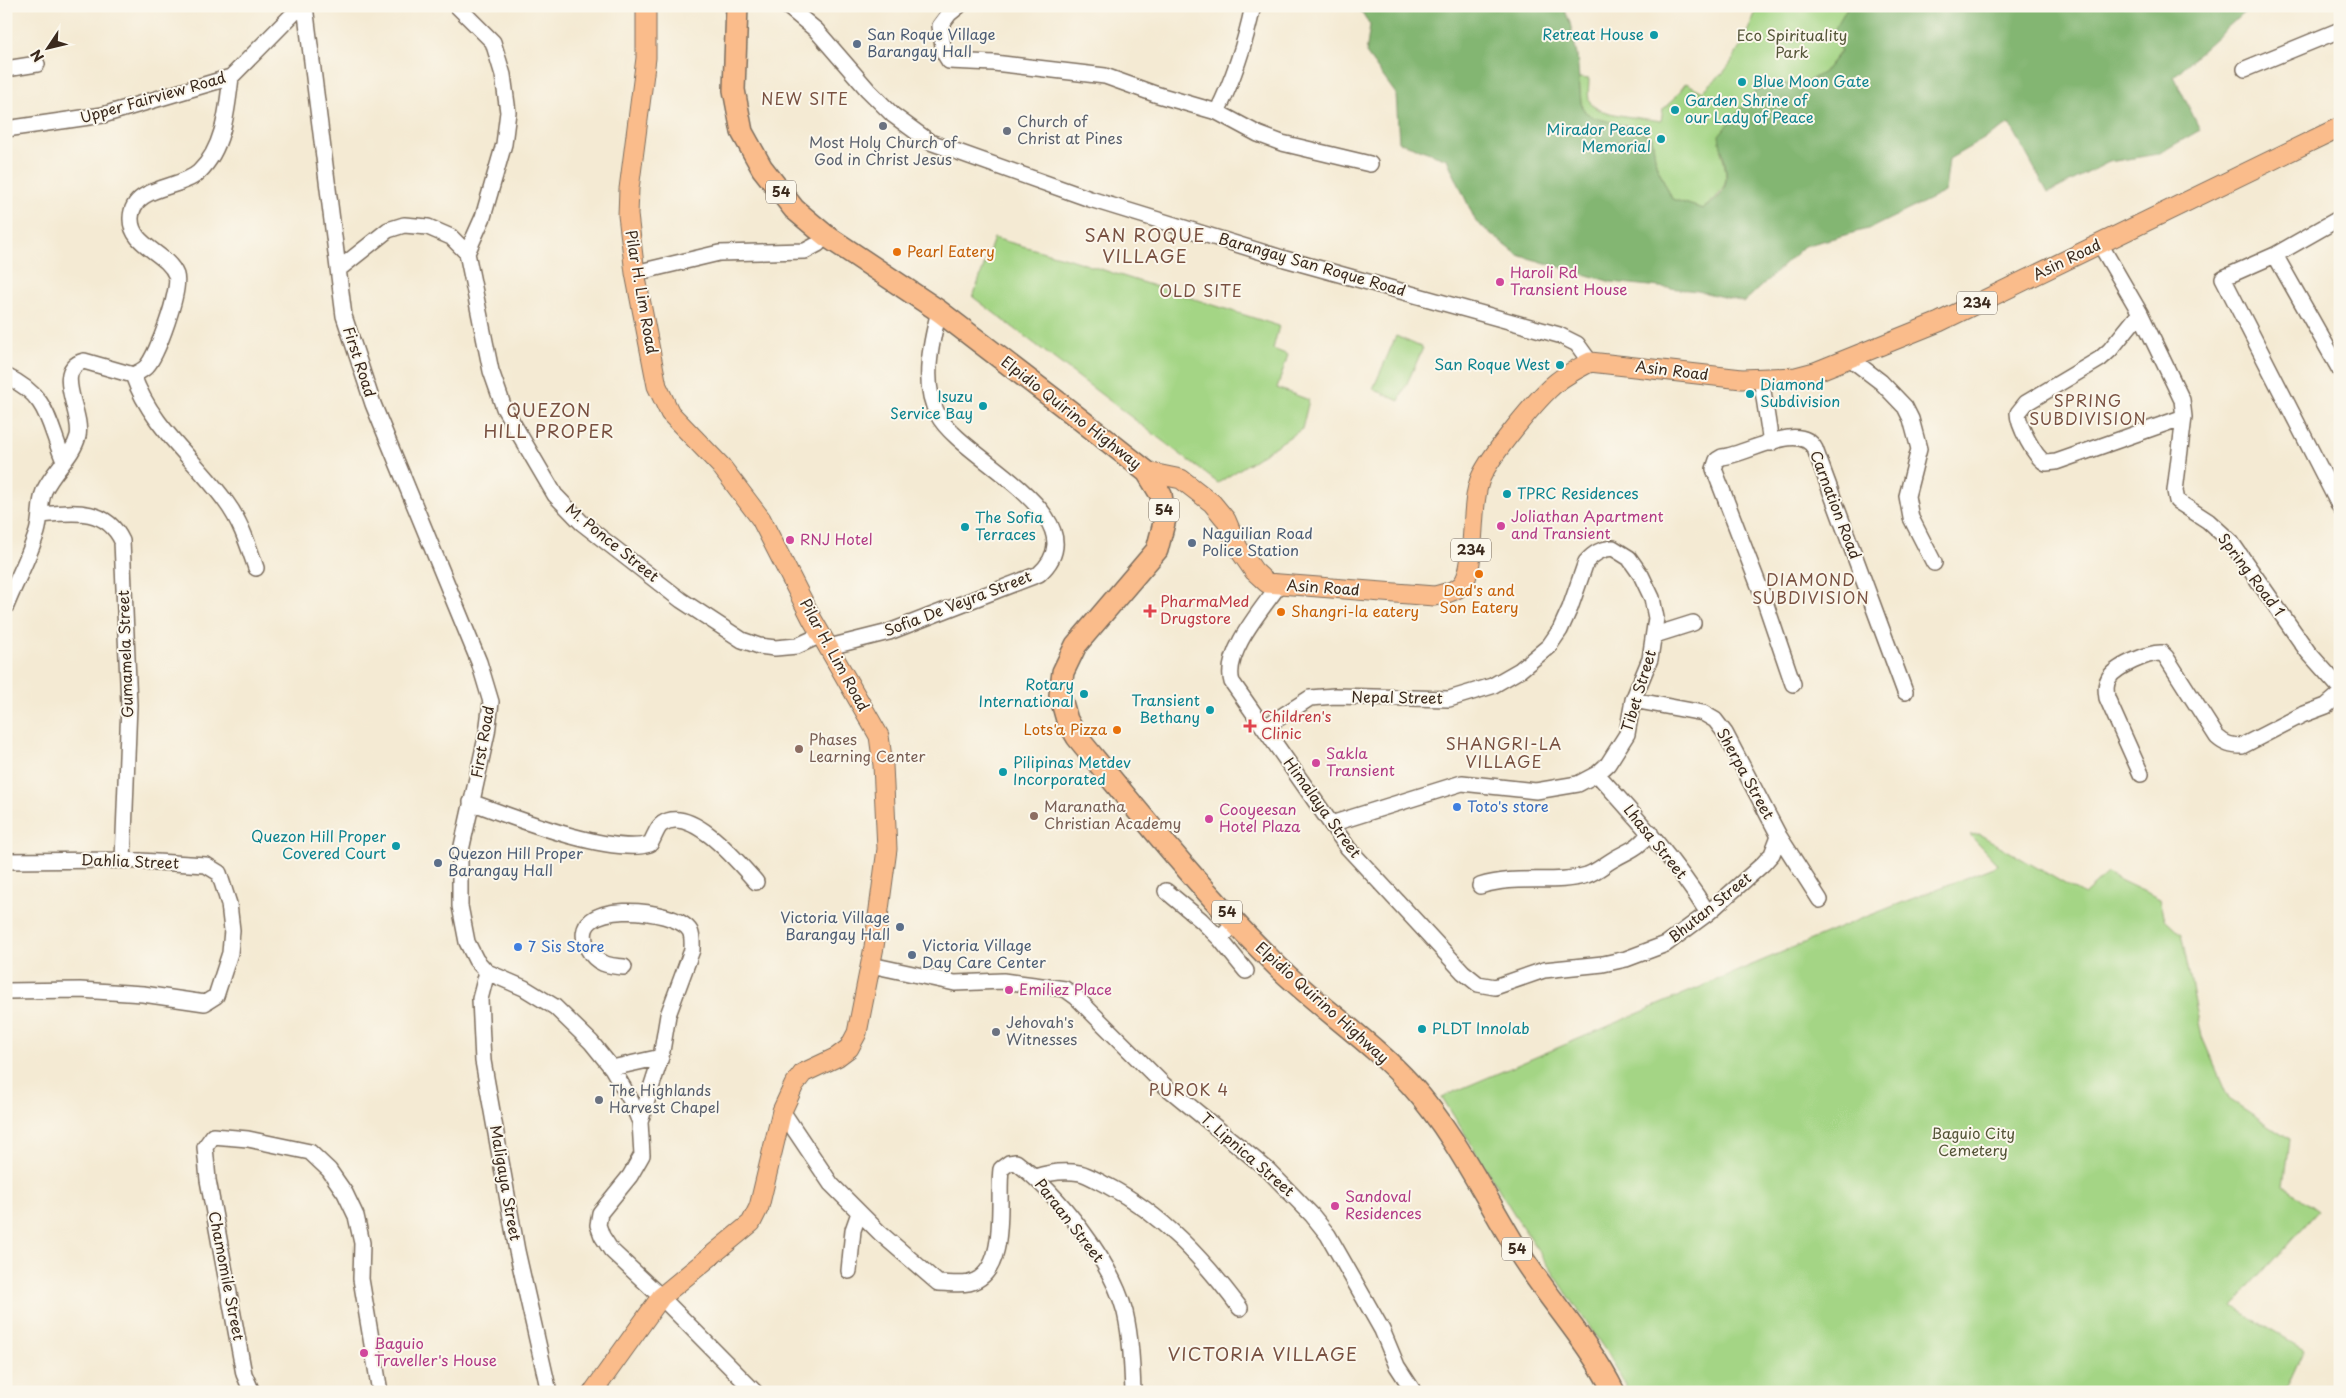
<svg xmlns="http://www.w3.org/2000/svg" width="2346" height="1398" font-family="'Playpen Sans',sans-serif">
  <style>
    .green { fill: #a4d585; stroke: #708052 }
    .forest { fill: #83b672; stroke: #5f7048 }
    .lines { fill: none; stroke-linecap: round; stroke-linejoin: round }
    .minor-casing { stroke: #7c6d5d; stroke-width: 18 }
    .major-casing { stroke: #7c6d5d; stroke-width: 21 }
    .highway-casing { stroke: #7c6d5d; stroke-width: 24 }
    .minor { stroke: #fff; stroke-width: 15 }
    .major { stroke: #fabc8b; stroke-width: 19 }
    .highway { stroke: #fabc8b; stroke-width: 21 }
    .culture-dot { fill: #0f9aa8; stroke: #fbf7ec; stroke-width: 2 }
    .service-dot { fill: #5c6f8a; stroke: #fbf7ec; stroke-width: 2 }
    .worship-dot { fill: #6b7280; stroke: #fbf7ec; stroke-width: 2 }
    .food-dot { fill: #e8710a; stroke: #fbf7ec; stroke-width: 2 }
    .hotel-dot { fill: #d1479c; stroke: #fbf7ec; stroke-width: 2 }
    .health-dot { fill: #e0444e; stroke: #fbf7ec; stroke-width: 2 }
    .education-dot { fill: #8d6e63; stroke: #fbf7ec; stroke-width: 2 }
    .shop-dot { fill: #3f7fe0; stroke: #fbf7ec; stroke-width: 2 }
    .labels { text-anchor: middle; stroke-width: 4; stroke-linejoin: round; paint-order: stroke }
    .shield { fill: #fbf7ec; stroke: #75685c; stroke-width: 1 }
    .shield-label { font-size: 14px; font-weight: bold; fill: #3b2a1e }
    .service-label { font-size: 15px; fill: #4e5e75; stroke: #fbf7ec; text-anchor: start }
    .culture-label { font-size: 15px; fill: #0d838f; stroke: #fbf7ec; text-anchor: end }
    .park-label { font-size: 15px; fill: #555538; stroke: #fbf7ec }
    .street-label { font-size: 15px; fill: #3b2a1e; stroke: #fbf7ec }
    .worship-label { font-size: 15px; fill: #5b616d; stroke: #fbf7ec; text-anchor: start }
    .food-label { font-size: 15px; fill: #c56008; stroke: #fbf7ec; text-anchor: start }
    .hotel-label { font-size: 15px; fill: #b23c85; stroke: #fbf7ec; text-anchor: start }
    .health-label { font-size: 15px; fill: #be3a42; stroke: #fbf7ec; text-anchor: start }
    .education-label { font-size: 15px; fill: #785e54; stroke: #fbf7ec; text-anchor: start }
    .shop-label { font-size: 15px; fill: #366cbe; stroke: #fbf7ec; text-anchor: start }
    .neighbourhood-label { font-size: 16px; letter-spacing: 1px; fill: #795141; stroke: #fbf7ec }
    .quarter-label { font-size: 18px; letter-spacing: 1px; fill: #795141; stroke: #fbf7ec }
  </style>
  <rect width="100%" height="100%" fill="#fbf7ec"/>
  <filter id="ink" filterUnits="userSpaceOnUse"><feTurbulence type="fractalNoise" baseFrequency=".02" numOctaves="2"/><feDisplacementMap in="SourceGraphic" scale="10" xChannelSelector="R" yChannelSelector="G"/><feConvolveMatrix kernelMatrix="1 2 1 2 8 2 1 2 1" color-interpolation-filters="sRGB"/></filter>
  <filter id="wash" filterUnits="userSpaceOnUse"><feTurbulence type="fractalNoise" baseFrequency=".0096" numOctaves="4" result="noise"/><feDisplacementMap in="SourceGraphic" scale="20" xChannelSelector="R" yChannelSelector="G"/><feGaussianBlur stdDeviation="1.12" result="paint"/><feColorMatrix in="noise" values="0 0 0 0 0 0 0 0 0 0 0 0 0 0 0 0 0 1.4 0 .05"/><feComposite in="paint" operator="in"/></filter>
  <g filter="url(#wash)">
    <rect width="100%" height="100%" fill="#f4ead3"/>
    <path class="green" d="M1758 6H1980L1841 51 1824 72 1802 85 1770 83 1721 151C1730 183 1728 188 1703 209L1672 199 1656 164 1652 137 1630 127 1595 118 1585 112 1581 103 1579 78 1589 79C1589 86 1587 96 1590 102 1596 116 1647 118 1661 121L1663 109 1674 99 1686 83 1703 92C1709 84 1716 80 1723 73 1739 54 1749 29 1758 6Z
      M994 238 1066 258 1279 326 1273 349 1288 355 1277 388 1309 400 1302 429 1218 483 973 297Z
      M1396 336 1423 348 1399 401 1373 389Z
      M1979 834 2084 895 2107 874 2160 899 2165 919 2181 934 2202 1037 2229 1099 2290 1139 2284 1186 2318 1211 2232 1307 2304 1349 2286 1389 2293 1392H1629L1605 1350 1521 1225 1442 1097 1853 922 1998 865 1970 835Z"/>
    <path class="forest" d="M1358 6H1563L1570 23 1577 55 1581 103 1585 112 1595 118 1630 127 1652 137 1656 164 1672 199 1703 209C1708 205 1717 200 1721 194 1733 177 1721 154 1719 135L1754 93 1770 83 1802 85 1824 72 1841 52 1833 32 1848 6H2251L2174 76 2200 130 2158 154 2109 162 2048 193 2010 124 1949 159 1945 192 1871 228 1804 246 1744 302 1698 291 1611 282 1518 255 1476 222 1447 159 1399 142 1396 94 1366 53 1370 25Z"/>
  </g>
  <g filter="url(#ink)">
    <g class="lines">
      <g class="minor-casing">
        <path id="minor" d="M305 6 344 316 373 404 479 662 491 702 487 733 460 855V906L467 942 476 960 487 972 524 988 555 1007 591 1042 612 1068 630 1099 640 1122 642 1155 630 1176 600 1213 598 1225 602 1236 611 1250 661 1297 755 1392
          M457 6 493 42 503 75 508 112 504 144 483 217 467 253
          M787 6 816 30 868 90 893 115 930 142 1090 199 1285 259 1559 335 1577 344 1590 362
          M959 6 949 14 940 26 944 53 949 61 994 63 1105 76 1155 94 1217 112 1258 134 1282 143 1370 164
          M6 69 37 64
          M2245 69 2340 30
          M1217 112C1234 78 1245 44 1253 6
          M6 129 103 115 231 77 301 6
          M2340 218 2275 255 2223 278 2340 507
          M2100 244 2140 313 2182 400 2184 417 2175 491 2177 501 2208 521 2231 542 2308 652 2340 688
          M2275 255 2340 370
          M339 269 388 230 404 225 428 227 451 237 467 253 491 371 504 408 555 495 582 523 681 600 742 640 759 646 775 648 797 646 821 635
          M635 273 719 253 805 251 818 244 825 235
          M2140 313 2110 350 2100 359 2026 403 2018 413C2018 425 2035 458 2046 463L2056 462 2184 417
          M1851 359 1881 382 1905 407 1911 419 1919 449 1907 496 1911 518 1934 563
          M133 375C137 373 142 371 146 367 157 356 181 290 176 275 167 252 130 246 131 218 132 185 180 190 199 172 224 148 227 110 231 77
          M133 375C151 427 195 459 226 502 241 522 248 545 256 568
          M6 376C50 397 47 421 64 461
          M1761 378 1771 443
          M41 515C73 512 106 507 122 541L129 705 123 860
          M1279 585C1263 608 1223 653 1232 682L1348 848 1463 972 1478 984 1495 987 1544 970 1603 964 1626 959 1666 944 1708 913 1763 864 1772 854 1779 836
          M6 606C16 581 29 557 37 532 41 519 39 503 44 491 53 471 73 456 78 436 83 412 52 370 84 361L133 375
          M1655 635 1693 623
          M829 647 889 632 1039 574C1102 517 960 458 938 415 921 385 931 343 939 311
          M1793 684 1764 599 1714 469 1717 460 1722 457C1747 455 1800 420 1815 449L1905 692
          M1633 700 1703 713 1715 720 1725 733 1779 836 1820 900
          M1265 727 1310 698 1335 696 1449 699 1492 686 1520 670 1549 646 1560 630 1570 608 1586 562C1594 553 1601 549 1613 548L1629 558 1641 575 1652 598 1656 618 1650 659 1633 700 1627 734 1608 764 1597 774 1578 784 1536 791 1462 783 1331 824
          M1597 774C1638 819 1676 862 1708 913
          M2141 774 2107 698C2106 691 2105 685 2109 678 2115 667 2149 652 2162 653L2166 657 2217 737C2225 744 2231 746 2242 746L2302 715 2326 706 2340 694
          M471 802C512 817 611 856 650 844 654 838 657 827 662 824 691 804 739 863 756 882
          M6 861 123 860 206 865 219 873 229 904 232 930 230 953 216 996 205 1003 143 994 80 990 6 991
          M1480 886C1517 874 1555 885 1587 875 1598 871 1605 864 1614 859 1631 849 1638 849 1650 832
          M1166 891 1201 920 1220 939 1236 922
          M1220 939 1246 971
          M871 965 955 983 1003 981 1065 989 1076 997 1164 1085 1268 1170 1312 1215 1328 1235 1352 1277 1382 1330 1397 1366 1414 1392
          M624 967C608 966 596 964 588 949 562 897 676 907 690 931 693 937 692 944 692 950L668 1015 661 1057
          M487 972 480 999 483 1061 517 1251 549 1392
          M612 1068 661 1057 640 1122
          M782 1111 831 1184 880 1233 938 1283C948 1283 959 1285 969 1283 1010 1273 997 1199 1001 1169L1009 1163 1016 1162C1058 1194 1111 1260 1125 1312 1131 1338 1132 1365 1133 1392
          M1035 1177C1050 1172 1064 1170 1080 1173 1089 1175 1099 1182 1108 1186 1162 1214 1204 1260 1240 1308
          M849 1271 853 1230 859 1213
          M252 1392 244 1374 208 1180 205 1147 213 1136 248 1139 310 1152 329 1170 345 1193 356 1216 362 1243 361 1279 380 1392"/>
      </g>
      <g class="major-casing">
        <path id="major" d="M1147 472 1181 479 1212 503 1226 520 1238 548 1254 571 1267 583 1434 596C1443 594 1455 592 1462 585 1477 568 1469 504 1481 477 1491 455 1538 397 1557 382 1567 374 1579 368 1590 362L1742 379 1796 377 1815 372 1939 322 2340 127
          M593 1392 661 1297 751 1223 759 1207 782 1111 794 1085 803 1073 837 1057 849 1048 857 1033 874 947 887 849 883 765 879 736 812 619 761 519 721 466 670 413 657 386 635 273 628 215 629 189 646 58V6"/>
      </g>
      <g class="highway-casing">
        <path id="highway" d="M737 6 734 90 742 132 762 168 794 209 825 235 939 311 1067 409 1147 472 1161 495 1165 519 1157 550 1076 645 1063 672 1060 695 1067 720 1077 737C1141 815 1205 895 1277 966 1320 1008 1371 1041 1411 1085 1456 1135 1485 1198 1520 1254 1550 1301 1589 1342 1614 1392"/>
      </g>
      <use href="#minor" class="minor"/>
      <use href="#major" class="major"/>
      <use href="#highway" class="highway"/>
    </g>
  </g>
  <g class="culture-dot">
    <circle cx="1654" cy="35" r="5"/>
    <circle cx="1742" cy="82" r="5"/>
    <circle cx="1675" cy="110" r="5"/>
    <circle cx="1661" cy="139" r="5"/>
    <circle cx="1560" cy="365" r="5"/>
    <circle cx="1750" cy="394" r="5"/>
    <circle cx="983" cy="406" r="5"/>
    <circle cx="1507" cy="494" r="5"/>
    <circle cx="965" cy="527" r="5"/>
    <circle cx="1084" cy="694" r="5"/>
    <circle cx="1210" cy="710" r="5"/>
    <circle cx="1003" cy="772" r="5"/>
    <circle cx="396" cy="846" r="5"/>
    <circle cx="1422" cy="1029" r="5"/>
  </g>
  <g class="service-dot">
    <circle cx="857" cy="44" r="5"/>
    <circle cx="1192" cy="543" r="5"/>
    <circle cx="438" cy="863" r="5"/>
    <circle cx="900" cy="927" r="5"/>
    <circle cx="912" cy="955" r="5"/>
  </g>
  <g class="worship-dot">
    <circle cx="883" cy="126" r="5"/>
    <circle cx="1007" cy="131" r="5"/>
    <circle cx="996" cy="1032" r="5"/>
    <circle cx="599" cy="1100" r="5"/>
  </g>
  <g class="food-dot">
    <circle cx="897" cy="252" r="5"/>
    <circle cx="1479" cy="574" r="5"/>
    <circle cx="1281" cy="612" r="5"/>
    <circle cx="1117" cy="730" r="5"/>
  </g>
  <g class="hotel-dot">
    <circle cx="1500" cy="282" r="5"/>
    <circle cx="1501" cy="526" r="5"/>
    <circle cx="790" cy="540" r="5"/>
    <circle cx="1316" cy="763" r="5"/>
    <circle cx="1209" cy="819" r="5"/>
    <circle cx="1009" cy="990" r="5"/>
    <circle cx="1335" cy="1206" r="5"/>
    <circle cx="364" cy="1353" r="5"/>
  </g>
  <g class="health-dot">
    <path d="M1147.5 603.5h5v5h5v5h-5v5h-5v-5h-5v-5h5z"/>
    <path d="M1247.5 718.5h5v5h5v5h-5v5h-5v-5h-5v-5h5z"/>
  </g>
  <g class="education-dot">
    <circle cx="799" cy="749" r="5"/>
    <circle cx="1034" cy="816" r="5"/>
  </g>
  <g class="shop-dot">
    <circle cx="1457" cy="807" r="5"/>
    <circle cx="518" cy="947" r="5"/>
  </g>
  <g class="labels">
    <g class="shield">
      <rect x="766" y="180.5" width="30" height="23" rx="4"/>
      <rect x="1957" y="291.5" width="40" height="23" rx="4"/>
      <rect x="1149" y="498.5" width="30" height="23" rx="4"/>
      <rect x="1451" y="538.5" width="40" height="23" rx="4"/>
      <rect x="1212" y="900.5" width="30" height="23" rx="4"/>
      <rect x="1502" y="1237.5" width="30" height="23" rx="4"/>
    </g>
    <g class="shield-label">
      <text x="781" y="197">54</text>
      <text x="1977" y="308">234</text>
      <text x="1164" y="515">54</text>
      <text x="1471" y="555">234</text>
      <text x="1227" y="917">54</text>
      <text x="1517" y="1254">54</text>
    </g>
    <g class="service-label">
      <text x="867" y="40">San Roque Village<tspan x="867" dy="17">Barangay Hall</tspan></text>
      <text x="1202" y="539">Naguilian Road<tspan x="1202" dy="17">Police Station</tspan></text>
      <text x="448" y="859">Quezon Hill Proper<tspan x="448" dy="17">Barangay Hall</tspan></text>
      <text x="890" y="923" text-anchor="end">Victoria Village<tspan x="890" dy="17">Barangay Hall</tspan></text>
      <text x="922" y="951">Victoria Village<tspan x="922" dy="17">Day Care Center</tspan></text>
    </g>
    <g class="culture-label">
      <text x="1644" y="40">Retreat House</text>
      <text x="1752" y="87" text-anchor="start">Blue Moon Gate</text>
      <text x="1685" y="106" text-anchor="start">Garden Shrine of<tspan x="1685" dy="17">our Lady of Peace</tspan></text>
      <text x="1651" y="135">Mirador Peace<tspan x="1651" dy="17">Memorial</tspan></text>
      <text x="1550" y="370">San Roque West</text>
      <text x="1760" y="390" text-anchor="start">Diamond<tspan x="1760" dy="17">Subdivision</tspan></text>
      <text x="973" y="402">Isuzu<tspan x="973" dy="17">Service Bay</tspan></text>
      <text x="1517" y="499" text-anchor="start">TPRC Residences</text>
      <text x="975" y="523" text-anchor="start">The Sofia<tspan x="975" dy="17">Terraces</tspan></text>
      <text x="1074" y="690">Rotary<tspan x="1074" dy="17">International</tspan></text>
      <text x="1200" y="706">Transient<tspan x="1200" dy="17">Bethany</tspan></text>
      <text x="1013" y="768" text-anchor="start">Pilipinas Metdev<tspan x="1013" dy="17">Incorporated</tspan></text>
      <text x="386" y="842">Quezon Hill Proper<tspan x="386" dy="17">Covered Court</tspan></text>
      <text x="1432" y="1034" text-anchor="start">PLDT Innolab</text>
    </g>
    <g class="park-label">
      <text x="1792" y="41">Eco Spirituality<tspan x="1792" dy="17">Park</tspan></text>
      <text x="1973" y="1139">Baguio City<tspan x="1973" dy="17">Cemetery</tspan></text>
    </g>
    <g class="street-label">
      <text transform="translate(153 98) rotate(-16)" y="5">Upper Fairview Road</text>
      <text transform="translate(2067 260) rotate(-26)" y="5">Asin Road</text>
      <text transform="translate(1312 265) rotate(16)" y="5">Barangay San Roque Road</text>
      <text transform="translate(641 292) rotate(80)" y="5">Pilar H. Lim Road</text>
      <text transform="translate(359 362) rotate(72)" y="5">First Road</text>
      <text transform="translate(1672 371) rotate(7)" y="5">Asin Road</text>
      <text transform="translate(1071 413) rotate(38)" y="5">Elpidio Quirino Highway</text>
      <text transform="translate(1835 505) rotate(69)" y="5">Carnation Road</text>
      <text transform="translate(612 543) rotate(39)" y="5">M. Ponce Street</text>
      <text transform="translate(2251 575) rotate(53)" y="5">Spring Road 1</text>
      <text transform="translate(1323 588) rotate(4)" y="5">Asin Road</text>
      <text transform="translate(958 604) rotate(-21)" y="5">Sofia De Veyra Street</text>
      <text transform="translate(126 654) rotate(-92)" y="5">Gumamela Street</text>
      <text transform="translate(834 655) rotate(61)" y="5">Pilar H. Lim Road</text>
      <text transform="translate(1639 691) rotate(-73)" y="5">Tibet Street</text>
      <text transform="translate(1397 698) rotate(1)" y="5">Nepal Street</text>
      <text transform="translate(483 742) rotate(-80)" y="5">First Road</text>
      <text transform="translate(1745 774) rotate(61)" y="5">Sherpa Street</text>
      <text transform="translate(1322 808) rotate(54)" y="5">Himalaya Street</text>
      <text transform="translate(1655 842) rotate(51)" y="5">Lhasa Street</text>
      <text transform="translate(130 862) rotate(2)" y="5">Dahlia Street</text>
      <text transform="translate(1710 908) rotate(-39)" y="5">Bhutan Street</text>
      <text transform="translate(1322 1003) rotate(42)" y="5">Elpidio Quirino Highway</text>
      <text transform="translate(1247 1155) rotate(41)" y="5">T. Lipnica Street</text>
      <text transform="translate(505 1183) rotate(80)" y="5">Maligaya Street</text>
      <text transform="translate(1069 1221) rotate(52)" y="5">Paraan Street</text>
      <text transform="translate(226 1276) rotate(79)" y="5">Chamomile Street</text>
    </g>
    <g class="worship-label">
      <text x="1017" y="127">Church of<tspan x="1017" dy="17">Christ at Pines</tspan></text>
      <text x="883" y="148" text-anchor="middle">Most Holy Church of<tspan x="883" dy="17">God in Christ Jesus</tspan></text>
      <text x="1006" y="1028">Jehovah's<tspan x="1006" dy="17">Witnesses</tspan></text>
      <text x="609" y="1096">The Highlands<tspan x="609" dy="17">Harvest Chapel</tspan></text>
    </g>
    <g class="food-label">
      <text x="907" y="257">Pearl Eatery</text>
      <text x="1479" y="596" text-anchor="middle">Dad's and<tspan x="1479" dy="17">Son Eatery</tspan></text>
      <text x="1291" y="617">Shangri-la eatery</text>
      <text x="1107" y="735" text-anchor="end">Lots'a Pizza</text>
    </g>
    <g class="hotel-label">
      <text x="1510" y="278">Haroli Rd<tspan x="1510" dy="17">Transient House</tspan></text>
      <text x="1511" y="522">Joliathan Apartment<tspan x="1511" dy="17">and Transient</tspan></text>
      <text x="800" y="545">RNJ Hotel</text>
      <text x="1326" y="759">Sakla<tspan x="1326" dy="17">Transient</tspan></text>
      <text x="1219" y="815">Cooyeesan<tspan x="1219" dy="17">Hotel Plaza</tspan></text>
      <text x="1019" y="995">Emiliez Place</text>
      <text x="1345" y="1202">Sandoval<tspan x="1345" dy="17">Residences</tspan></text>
      <text x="374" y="1349">Baguio<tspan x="374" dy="17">Traveller's House</tspan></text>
    </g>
    <g class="health-label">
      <text x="1160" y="607">PharmaMed<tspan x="1160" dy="17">Drugstore</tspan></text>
      <text x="1261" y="722">Children's<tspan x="1261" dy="17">Clinic</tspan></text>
    </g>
    <g class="education-label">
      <text x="809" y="745">Phases<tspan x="809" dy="17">Learning Center</tspan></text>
      <text x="1044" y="812">Maranatha<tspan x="1044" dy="17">Christian Academy</tspan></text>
    </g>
    <g class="shop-label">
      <text x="1467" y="812">Toto's store</text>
      <text x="528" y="952">7 Sis Store</text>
    </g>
    <g class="neighbourhood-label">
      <text x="805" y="105">NEW SITE</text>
      <text x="1201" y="297">OLD SITE</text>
      <text x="2088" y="407">SPRING<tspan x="2088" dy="18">SUBDIVISION</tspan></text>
      <text x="1811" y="586">DIAMOND<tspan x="1811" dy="18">SUBDIVISION</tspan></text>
      <text x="1504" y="750">SHANGRI-LA<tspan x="1504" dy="18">VILLAGE</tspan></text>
      <text x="1189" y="1096">PUROK 4</text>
    </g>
    <g class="quarter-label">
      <text x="1145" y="242">SAN ROQUE<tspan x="1145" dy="21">VILLAGE</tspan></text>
      <text x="549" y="417">QUEZON<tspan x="549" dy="21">HILL PROPER</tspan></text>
      <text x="1263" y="1361">VICTORIA VILLAGE</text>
    </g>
  </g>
  <rect width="2346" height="1398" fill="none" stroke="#fbf7ec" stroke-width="25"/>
  <g transform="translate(48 48) rotate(235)" stroke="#fbf7ec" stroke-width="4" paint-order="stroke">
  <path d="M0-4L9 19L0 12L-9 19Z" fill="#3b2a1e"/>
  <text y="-8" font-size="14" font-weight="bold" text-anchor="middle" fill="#3b2a1e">N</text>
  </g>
</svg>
